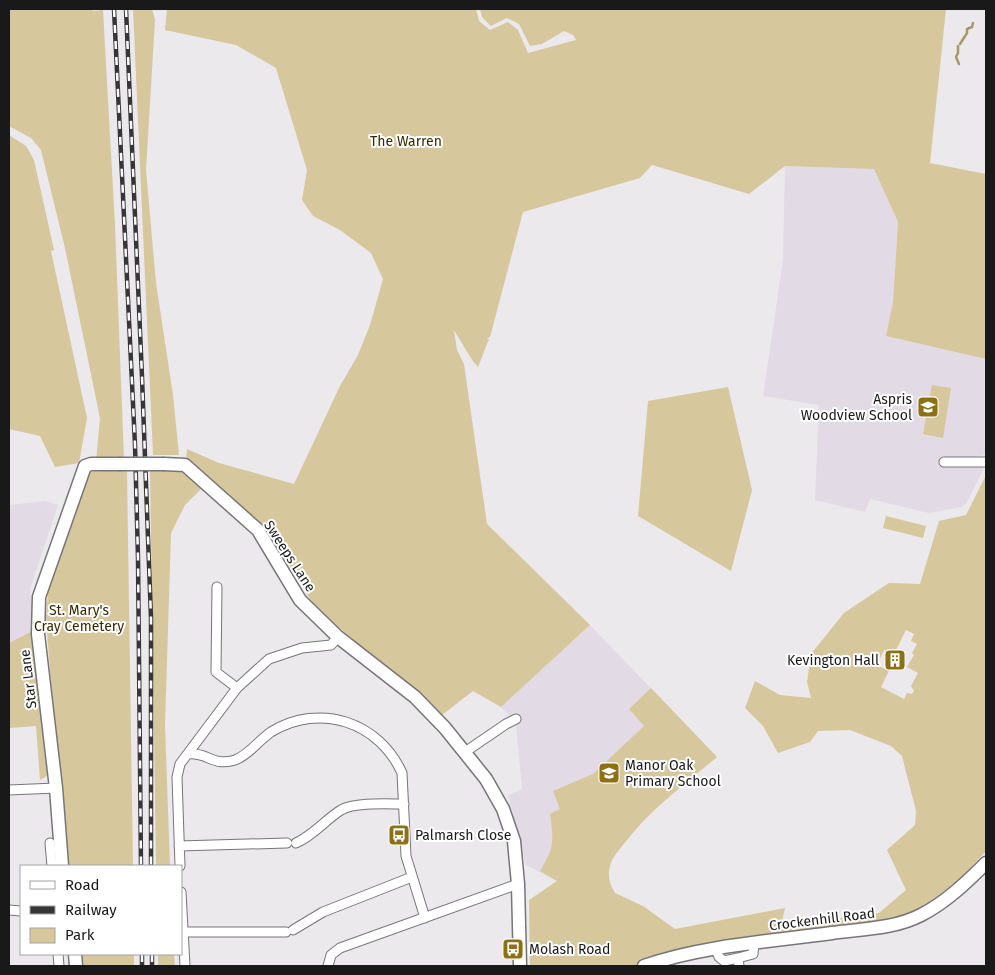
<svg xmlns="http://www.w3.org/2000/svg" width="995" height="975" font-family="'Fira Sans',sans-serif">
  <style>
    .built { fill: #e2dbe5 }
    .green { fill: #d6c79c; fill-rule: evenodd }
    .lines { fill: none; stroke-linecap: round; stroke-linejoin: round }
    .stream { stroke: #a8986a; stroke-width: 2.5 }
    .street-casing { stroke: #777578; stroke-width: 11 }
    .secondary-casing { stroke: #777578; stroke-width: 15 }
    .street { stroke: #fff; stroke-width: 9 }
    .secondary { stroke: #fff; stroke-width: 12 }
    .rail-casing { stroke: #373637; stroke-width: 4.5 }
    .rail { stroke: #fff; stroke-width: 2.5; stroke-dasharray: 8; stroke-linecap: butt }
    .secondary-bridge-casing { stroke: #777578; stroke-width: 15; stroke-linecap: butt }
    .secondary-bridge { stroke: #fff; stroke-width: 12 }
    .labels { text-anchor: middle; stroke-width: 4; stroke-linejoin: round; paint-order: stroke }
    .park-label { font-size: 14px; fill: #372a02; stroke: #fff }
    .poi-label { font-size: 14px; fill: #1a191a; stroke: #fff; text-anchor: start }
    .street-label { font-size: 14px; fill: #1a191a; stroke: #fff }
  </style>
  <rect width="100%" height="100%" fill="#ebe9ec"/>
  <path class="built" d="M785 166 874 169 898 222 893 302 886 336 986 359V454L977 457 976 467 984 468 966 504 962 507 929 513 870 499 865 512 815 500 819 405 763 396 783 260Z
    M45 501 58 505 30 589 34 630 9 643V505Z
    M590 625 717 757 650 813 620 848 586 897 526 865 508 796 522 789 516 723 501 707Z"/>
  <path class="green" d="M9 9H92L93 11 103 10 115 225 124 460 96 462 100 418 65 248 41 150 31 138 9 126Z
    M133 9H152L155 20 146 170 156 283 173 395 179 455H153Z
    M167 9H476L479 21 490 30 508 22 518 30 528 53 576 40 573 35 564 31 542 44 530 46 519 24 507 18 491 26 482 17 480 9H946L930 163 986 174V359L886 336 893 302 898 222 874 169 785 166 749 194 652 165 640 178 523 212 490 337 486 339H489L478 367 472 360 454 330 457 350 464 364 487 524 590 625 501 707 473 691 442 715 315 607 270 534 211 479 186 459 187 449 219 463 294 484 340 386 358 355 370 325 383 279 371 253 340 230 313 216 302 200 307 170 276 68 236 45 165 30Z
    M9 135 26 146 34 160 54 250 51 251 87 418 79 463 55 467 40 436 9 429Z
    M932 385 951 388 943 438 923 434 929 401 947 404 929 400Z
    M728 387 752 490 731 571 638 516 648 401Z
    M150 470 185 471 204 486 185 505 171 533 165 725 170 866H156Z
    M104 471H127L133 866H65L46 618 48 592 88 472Z
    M986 475V851L960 879 923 908 883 922 644 962 635 966H530L529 900 557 881 540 871C554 848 554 841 550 814L560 809 553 791 593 774 644 726 629 709 651 688 717 757C687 782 656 805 631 835 625 843 617 851 612 860 607 872 608 882 615 893L643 906 675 929 785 908 781 926 879 913 906 890 887 850 915 825 916 811 902 756 891 746 850 730 818 731 810 742 778 753 763 726 745 708 755 681 780 695 811 698 807 682 811 654 844 613 889 583 920 584 939 521 966 515ZM906 630 914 634 911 641 917 644 912 653 914 655 907 667 918 673 911 686 914 691 912 694 907 693 904 699 881 687 889 671 877 665 884 650 894 654Z
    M886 516 926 526 923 538 883 528Z
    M34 630 50 774 40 780 36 726 9 728V643Z
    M78 954H134V966H79Z
    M158 954H174L175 966H158Z"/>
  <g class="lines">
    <path class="stream" d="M960 44 967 33V29L972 27 973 23
      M958 46V53L956 57 959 64"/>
    <g class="street-casing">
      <path id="street" d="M944 462H986
        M217 587 216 672 237 688
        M465 752 506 724 516 719
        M188 754C208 752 213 767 235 760 249 755 259 740 271 732 320 702 379 722 402 773L406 856 425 918
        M9 790 56 788
        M50 843 52 866
        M296 843C314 835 325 820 341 810 355 802 388 804 404 804
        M179 846 287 843
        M180 866 177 777 180 764 237 688 269 659 302 648 331 645 338 637
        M181 892 185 966
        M9 910 21 911
        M293 930 323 912 412 877
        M183 932H286
        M716 949 719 957 724 961 738 958 739 966
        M58 954 59 966
        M738 958 753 954 754 944
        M328 966 331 955 340 948 518 884"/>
    </g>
    <g class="secondary-casing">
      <path id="secondary" d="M164 464 185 465 258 530 300 600 338 637 415 697 445 728 486 779 503 809 514 841 518 884 520 966
        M62 866 56 788 38 634 39 597 85 466 91 464H119
        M75 954 76 966
        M644 966C701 946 772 941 832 933 861 929 894 929 921 915 945 903 967 882 986 863"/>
    </g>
    <use href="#street" class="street"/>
    <use href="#secondary" class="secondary"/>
    <g class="rail-casing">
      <path id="rail" d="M114 9 135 445 138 558 141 866
        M126 9 142 377 151 618V866
        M142 954V966
        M152 954V966"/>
    </g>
    <use href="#rail" class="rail"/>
    <g class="secondary-bridge-casing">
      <path id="secondary-bridge" d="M119 464H164"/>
    </g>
    <use href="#secondary-bridge" class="secondary-bridge"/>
  </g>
  <defs>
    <g id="school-square" transform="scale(1.125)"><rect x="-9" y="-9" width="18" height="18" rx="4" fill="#8c7114" stroke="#fff"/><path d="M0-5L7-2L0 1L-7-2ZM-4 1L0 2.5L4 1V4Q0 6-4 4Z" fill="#fff"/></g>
    <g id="building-square" transform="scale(1.125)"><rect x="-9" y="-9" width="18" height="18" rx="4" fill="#8c7114" stroke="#fff"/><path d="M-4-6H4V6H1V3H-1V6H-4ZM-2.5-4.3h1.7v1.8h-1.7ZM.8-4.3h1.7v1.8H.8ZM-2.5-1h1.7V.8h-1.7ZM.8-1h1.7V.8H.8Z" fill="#fff"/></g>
    <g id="bus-square" transform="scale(1.125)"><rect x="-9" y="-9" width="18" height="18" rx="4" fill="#8c7114" stroke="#fff"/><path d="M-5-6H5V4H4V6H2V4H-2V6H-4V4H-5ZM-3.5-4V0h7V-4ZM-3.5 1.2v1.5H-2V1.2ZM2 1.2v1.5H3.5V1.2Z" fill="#fff"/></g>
  </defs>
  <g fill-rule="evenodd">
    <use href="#school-square" x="928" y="407"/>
    <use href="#building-square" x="895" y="660"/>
    <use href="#school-square" x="609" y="773"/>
    <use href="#bus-square" x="399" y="835"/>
    <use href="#bus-square" x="513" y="949"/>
  </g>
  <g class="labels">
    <g class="park-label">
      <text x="406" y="146">The Warren</text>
      <text x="79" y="615">St. Mary's<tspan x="79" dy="16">Cray Cemetery</tspan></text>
    </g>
    <g class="poi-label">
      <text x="912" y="404" text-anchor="end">Aspris<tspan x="912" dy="16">Woodview School</tspan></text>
      <text x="879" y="665" text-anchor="end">Kevington Hall</text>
      <text x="625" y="770">Manor Oak<tspan x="625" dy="16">Primary School</tspan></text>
      <text x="415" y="840">Palmarsh Close</text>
      <text x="529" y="954">Molash Road</text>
    </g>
    <g class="street-label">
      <text transform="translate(290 556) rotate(57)" y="5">Sweeps Lane</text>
      <text transform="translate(28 679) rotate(-97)" y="5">Star Lane</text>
      <text transform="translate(822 919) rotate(-7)" y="5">Crockenhill Road</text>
    </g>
  </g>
  <rect width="995" height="975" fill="none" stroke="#1a191a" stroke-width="20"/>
  <rect x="20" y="865" width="162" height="90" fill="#ffffff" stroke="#a3a3a3"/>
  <rect x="30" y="881" width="25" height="8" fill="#ffffff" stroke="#a3a3a3"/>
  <text x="65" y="890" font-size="15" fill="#1a191a">Road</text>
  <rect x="30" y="906" width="25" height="8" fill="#373637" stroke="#a3a3a3"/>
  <text x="65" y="915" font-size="15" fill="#1a191a">Railway</text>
  <rect x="30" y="928" width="25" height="15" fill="#d6c79c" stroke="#a3a3a3"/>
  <text x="65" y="940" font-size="15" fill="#1a191a">Park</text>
</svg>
